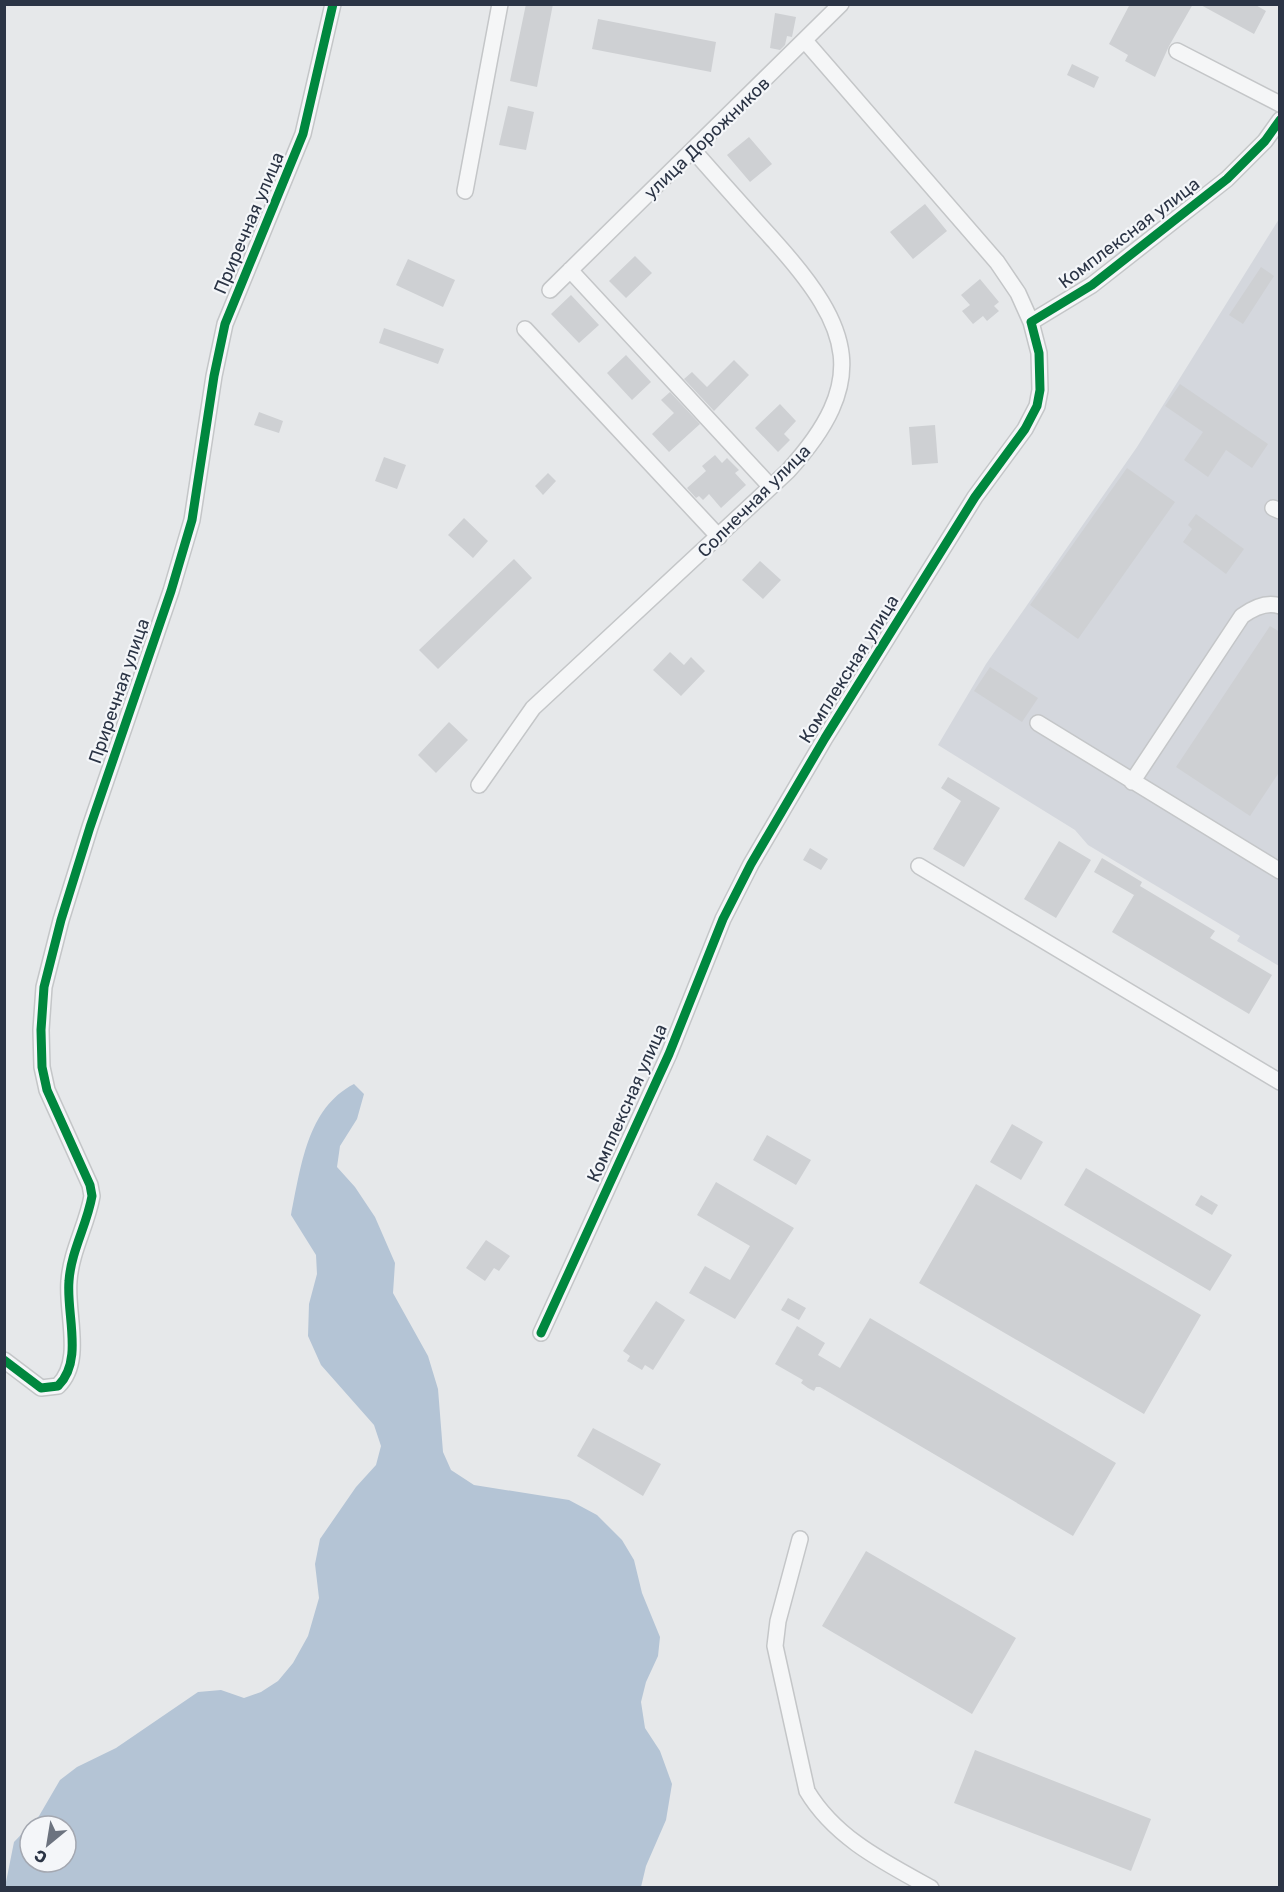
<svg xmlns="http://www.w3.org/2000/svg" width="1284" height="1892" font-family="Rubik,sans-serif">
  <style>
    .built { fill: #d4d7dd }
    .water { fill: #b4c4d5; fill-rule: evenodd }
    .building { fill: #ced0d3 }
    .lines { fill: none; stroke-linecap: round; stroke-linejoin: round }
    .minor-casing { stroke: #c4c6c8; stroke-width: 18 }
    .minor { stroke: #f5f6f7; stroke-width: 15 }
    .cycleway-casing { stroke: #f4f6f9; stroke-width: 13 }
    .cycleway { stroke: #00873e; stroke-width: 9 }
    .labels { text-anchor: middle; stroke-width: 4.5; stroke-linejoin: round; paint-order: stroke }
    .street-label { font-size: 18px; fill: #2b3445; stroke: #f4f6f9 }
  </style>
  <rect width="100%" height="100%" fill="#e6e8ea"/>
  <path class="built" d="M1279 219V966L1237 941 1240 936 1088 845 1075 830 938 745 986 664 1137 447Z"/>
  <path class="water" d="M354 1084 364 1094 357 1119 340 1146 337 1167 355 1187 375 1217 395 1263 393 1293 428 1356 438 1389 443 1452 451 1470 474 1485 569 1500 597 1515 622 1540 634 1560 642 1593 660 1637 658 1656 646 1682 641 1702 645 1728 660 1751 672 1784 666 1820 646 1866 641 1887H5L14 1842 39 1816 60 1780 77 1767 116 1748 198 1692 221 1690 244 1698 261 1692 278 1681 293 1663 308 1636 319 1598 315 1564 320 1539 356 1487 376 1465 381 1446 374 1425 321 1365 308 1336 309 1304 317 1274 316 1255 291 1215C301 1167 307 1108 354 1084ZM30 1826H66V1862H30Z"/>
  <path class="building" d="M526 4H553L537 87 510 81Z
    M1130 4H1193L1169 46 1155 77 1125 61 1128 55 1109 44Z
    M1199 4H1254L1266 11 1254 34Z
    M775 13 796 17 792 37 787 36 785 45 780 50 770 48Z
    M598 19 716 42 711 72 592 49Z
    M1072 64 1099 77 1094 88 1067 75Z
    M508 106 534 112 526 150 499 145Z
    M749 137 772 164 750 182 727 155Z
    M925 204 947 231 913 259 890 232Z
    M635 256 652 273 626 298 609 281Z
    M408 259 455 280 443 307 396 285Z
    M1261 267 1274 276 1243 324 1229 315Z
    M980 279 999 302 994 306 999 311 987 321 983 316 973 324 962 311 970 305 961 295Z
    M571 295 599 325 579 343 551 314Z
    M384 328 444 349 438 364 379 343Z
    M626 355 651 382 632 400 607 373Z
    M734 360 749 375 714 411 684 379 692 372 707 387Z
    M1180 384 1268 444 1252 468 1226 450 1208 477 1184 460 1203 432 1165 406Z
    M670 392 700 424 669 452 652 434 674 413 661 400Z
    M780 404 796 421 784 434 790 440 778 452 755 428Z
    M259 412 283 421 279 433 254 425Z
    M935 425 938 463 912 465 909 427Z
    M715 455 722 463 727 458 739 470 735 473 746 485 721 508 709 494 703 500 699 496 696 498 687 488 706 471 702 466Z
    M384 457 406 465 397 489 375 481Z
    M1127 468 1175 502 1078 639 1030 605Z
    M548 473 556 481 543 495 535 486Z
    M1196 514 1244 549 1226 574 1183 542 1192 529 1188 525Z
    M464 518 488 541 473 558 448 535Z
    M514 559 532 578 438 669 419 650Z
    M760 561 781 580 763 599 742 580Z
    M1270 626 1280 632V771L1250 816 1176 767Z
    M670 652 684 665 691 657 705 671 681 696 653 670Z
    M990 667 1038 698 1022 722 974 691Z
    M449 722 468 740 436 773 418 755Z
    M948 777 1000 808 964 867 933 849 961 801 941 788Z
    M1059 841 1091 860 1056 918 1024 899Z
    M810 848 828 859 821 870 803 860Z
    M1102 858 1142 882 1140 886 1215 931 1210 938 1272 975 1249 1014 1112 932 1137 890 1134 895 1094 872Z
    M1012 1124 1043 1142 1021 1180 990 1162Z
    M767 1135 811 1160 796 1185 753 1160Z
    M1086 1168 1232 1255 1210 1291 1064 1205Z
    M716 1182 794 1228 735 1319 689 1293 705 1266 730 1280 750 1246 697 1215Z
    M976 1184 1201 1315 1144 1414 919 1283Z
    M1201 1195 1218 1205 1212 1215 1195 1205Z
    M486 1240 510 1256 499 1271 494 1268 485 1281 466 1268Z
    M788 1298 806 1308 799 1320 781 1310Z
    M656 1301 685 1320 653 1370 645 1365 642 1370 627 1361 630 1356 623 1351Z
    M870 1318 1116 1463 1073 1536 820 1387H816L814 1391 808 1388 801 1383 803 1380 775 1364 797 1326 825 1343 818 1355 840 1368Z
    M593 1428 661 1464 643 1496 577 1456Z
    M866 1551 1016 1638 972 1714 822 1626Z
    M975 1750 1151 1819 1131 1871 954 1803Z"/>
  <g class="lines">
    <g class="minor-casing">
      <path id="minor" d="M806 42 997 262 1018 293 1031 322
        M1177 51 1280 104
        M465 191 500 4
        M570 270 771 487
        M550 290 841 4
        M525 329 719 537
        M1273 508 1280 511
        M1038 723 1280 871
        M1132 782 1242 616C1253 608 1266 601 1280 606
        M479 785 533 708 788 471C870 381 852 328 776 243 749 213 721 182 694 151
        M919 866 1280 1082
        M541 1333 669 1054 723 919 751 864 825 738 975 497 1025 429 1037 406 1040 390 1039 353 1031 322 1092 285 1227 179 1265 141 1280 120
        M4 1360 41 1388 58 1386C84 1361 66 1314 69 1281 71 1251 87 1225 92 1196L90 1185 47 1090 42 1067 41 1030 44 987 61 920 90 827 171 591 192 520 214 376 225 324 303 134 333 4
        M800 1539 778 1621 775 1646 807 1791C835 1838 884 1862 931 1888"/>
    </g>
    <use href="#minor" class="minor"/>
    <g class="cycleway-casing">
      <path id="cycleway" d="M541 1333 669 1054 723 919 751 864 825 738 975 497 1025 429 1037 406 1040 390 1039 353 1031 322 1092 285 1227 179 1265 141 1280 120
        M4 1360 41 1388 58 1386C84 1361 66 1314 69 1281 71 1251 87 1225 92 1196L90 1185 47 1090 42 1067 41 1030 44 987 61 920 90 827 171 591 192 520 214 376 225 324 303 134 333 4"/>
    </g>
    <use href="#cycleway" class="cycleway"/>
  </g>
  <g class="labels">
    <g class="street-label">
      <text transform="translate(707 138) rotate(-44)" y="6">улица Дорожников</text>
      <text transform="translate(249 223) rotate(-67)" y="6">Приречная улица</text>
      <text transform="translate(1129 233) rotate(-37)" y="6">Комплексная улица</text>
      <text transform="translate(754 501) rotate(-45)" y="6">Солнечная улица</text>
      <text transform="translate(849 669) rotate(-58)" y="6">Комплексная улица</text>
      <text transform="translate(119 691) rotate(-71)" y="6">Приречная улица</text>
      <text transform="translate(627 1103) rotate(-66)" y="6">Комплексная улица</text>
    </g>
  </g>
  <rect width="1284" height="1892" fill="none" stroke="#2b3445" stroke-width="12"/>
  <g transform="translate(48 1844) rotate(210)"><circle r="28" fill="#f4f6f9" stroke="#a4a8b1" stroke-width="1.5"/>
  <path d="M0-4.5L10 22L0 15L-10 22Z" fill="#6c737f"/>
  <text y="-9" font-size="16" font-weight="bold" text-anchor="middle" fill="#2b3445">С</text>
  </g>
</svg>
